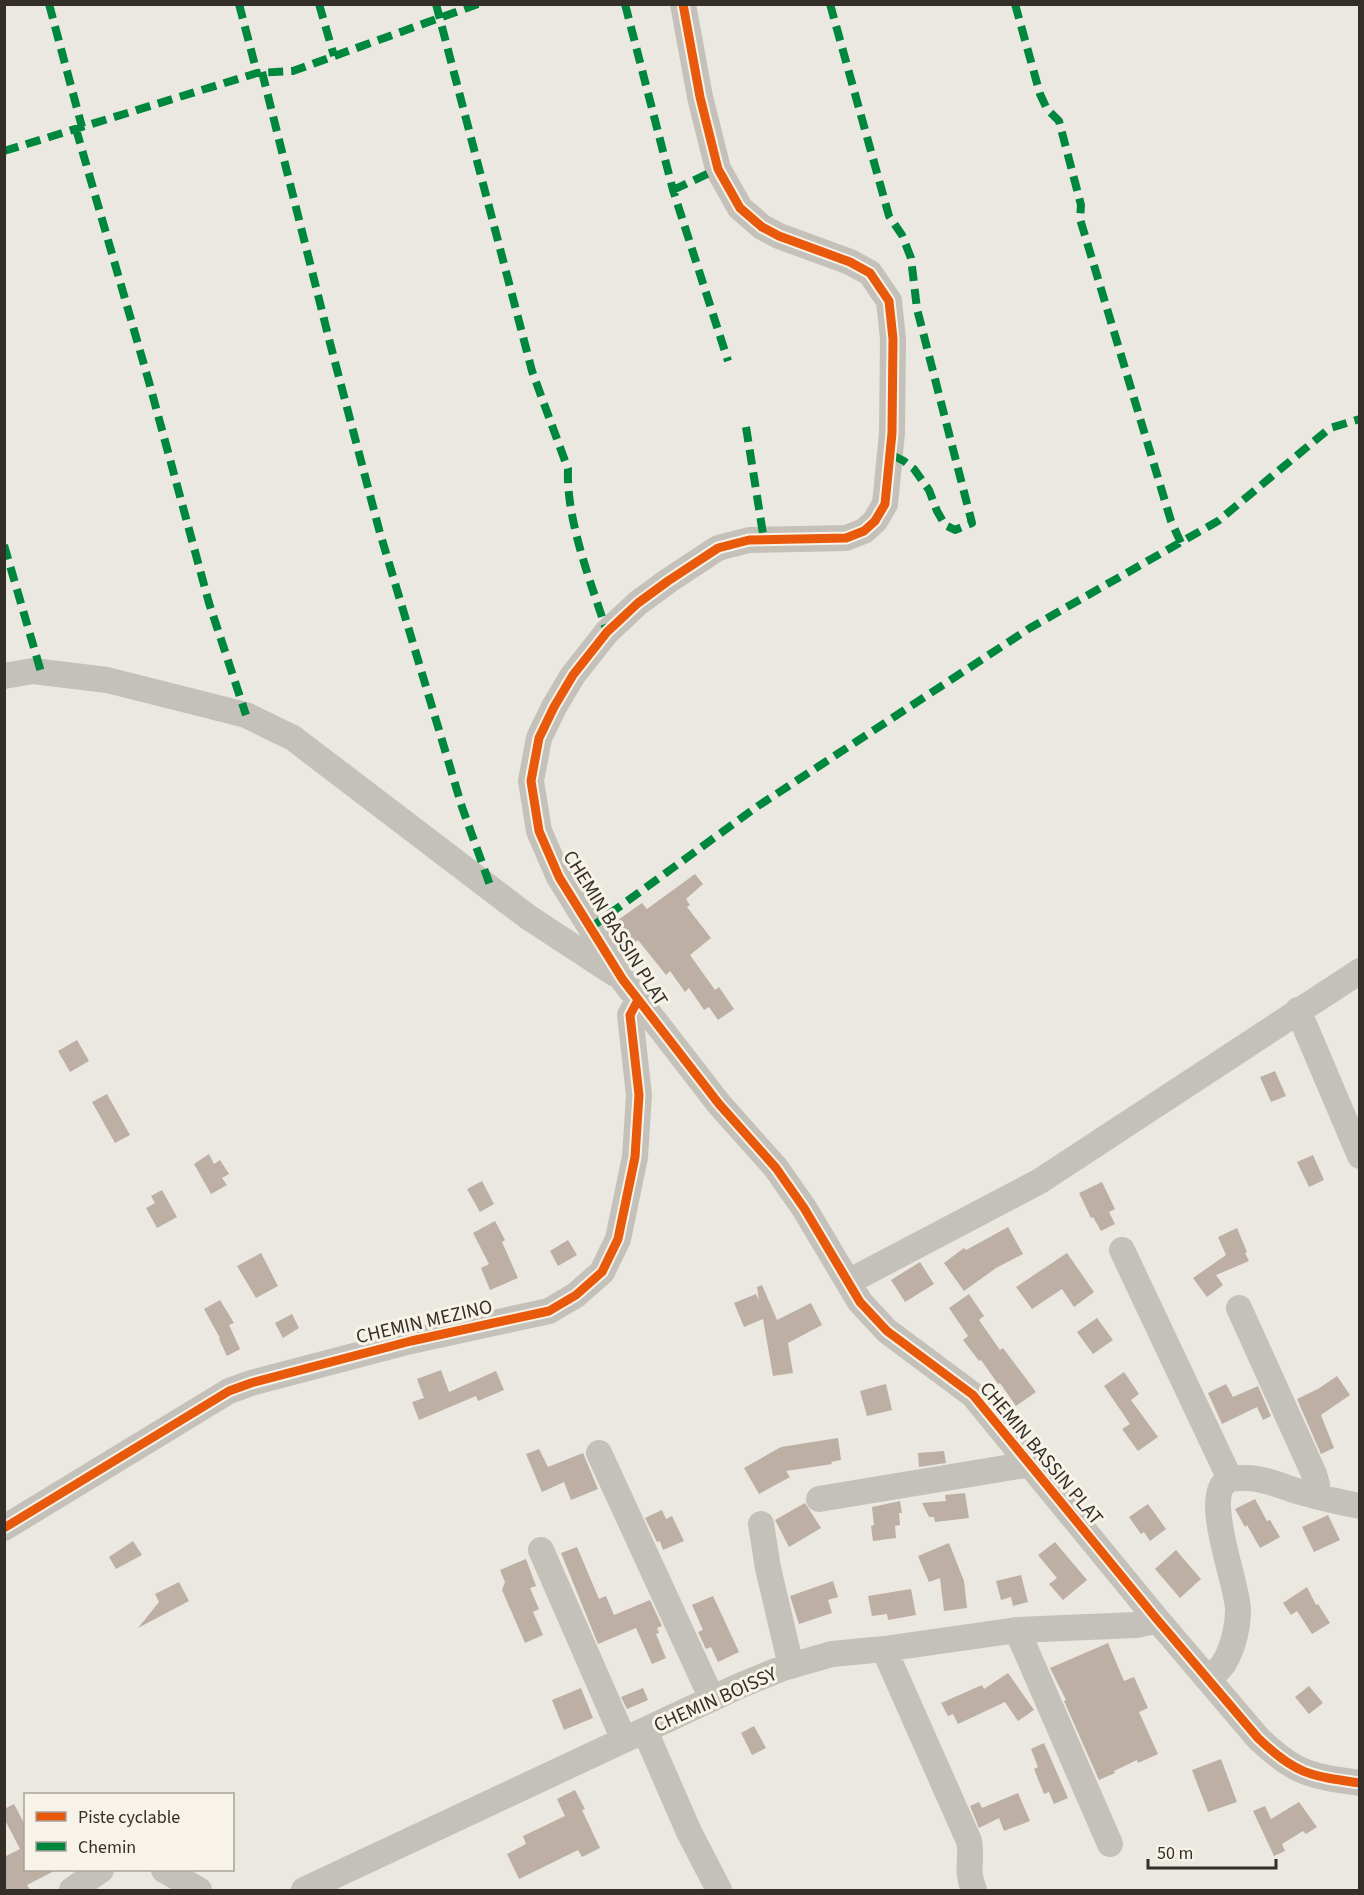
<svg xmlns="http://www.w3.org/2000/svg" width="1364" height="1895" font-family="'Source Sans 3',sans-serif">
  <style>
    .building { fill: #bdafa4 }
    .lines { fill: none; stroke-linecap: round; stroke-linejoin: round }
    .minor { stroke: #c4c0ba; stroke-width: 26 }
    .quiet { stroke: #00873e; stroke-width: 8; stroke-dasharray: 15 8; stroke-linecap: butt }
    .cycleway-casing { stroke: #f7f3e8; stroke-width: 13 }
    .cycleway { stroke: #e8590c; stroke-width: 9 }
    .labels { text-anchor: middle; stroke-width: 6; stroke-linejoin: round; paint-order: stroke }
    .street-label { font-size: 20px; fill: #342e29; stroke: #f7f3e8 }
  </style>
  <rect width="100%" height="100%" fill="#ebe8e1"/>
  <path class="building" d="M695 874 703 884 686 899 690 905 687 907 711 938 690 955 715 990 719 987 734 1009 718 1020 709 1007 704 1010 689 988 685 992 670 971 666 975 638 940 634 943 618 920 642 903 647 909Z
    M77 1040 89 1061 70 1072 58 1051Z
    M1275 1071 1286 1096 1271 1102 1260 1077Z
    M107 1094 130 1135 115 1143 92 1102Z
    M209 1154 214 1164 220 1160 229 1174 222 1178 227 1185 211 1194 194 1164Z
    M1313 1155 1324 1180 1309 1187 1297 1162Z
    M482 1181 494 1204 480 1212 467 1189Z
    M1102 1182 1115 1209 1109 1212 1115 1224 1101 1231 1093 1217 1091 1218 1079 1193Z
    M162 1190 177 1217 157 1228 146 1208 155 1203 151 1196Z
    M495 1221 505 1240 502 1242 518 1278 490 1290 481 1268 489 1264 473 1233Z
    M1008 1227 1023 1254 996 1268 964 1291 944 1263 964 1248 966 1250Z
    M1237 1228 1247 1252 1245 1253 1249 1261 1216 1275 1223 1285 1207 1297 1193 1278 1226 1255 1218 1237Z
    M568 1240 577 1255 558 1266 550 1251Z
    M261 1253 278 1286 256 1298 237 1266Z
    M1067 1253 1094 1292 1074 1307 1062 1289 1032 1309 1016 1287Z
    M920 1262 934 1284 905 1302 891 1280Z
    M762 1285 777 1320 811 1303 822 1325 788 1343 793 1373 773 1376 763 1319 744 1327 734 1303 756 1294 759 1301 757 1287Z
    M969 1294 984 1316 979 1320 1000 1350 1003 1348 1036 1392 1016 1406 1000 1383 998 1384 981 1360 979 1361 963 1340 968 1336 949 1308Z
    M220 1300 234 1323 229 1325 240 1349 227 1356 219 1339 220 1338 204 1309Z
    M292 1314 299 1328 283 1338 275 1323Z
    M1097 1318 1113 1340 1093 1354 1077 1332Z
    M441 1370 449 1392 496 1371 504 1390 478 1401 476 1396 419 1420 412 1402 424 1398 417 1379Z
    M1124 1372 1139 1394 1131 1400 1158 1437 1138 1451 1122 1429 1130 1424 1104 1386Z
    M1337 1376 1350 1395 1321 1415 1334 1448 1321 1454 1297 1399 1318 1389Z
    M886 1384 892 1410 867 1416 860 1391Z
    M1226 1384 1233 1397 1258 1386 1271 1416 1263 1420 1257 1407 1222 1424 1208 1393Z
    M838 1438 841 1460 831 1462 832 1464 786 1471 790 1477 759 1494 744 1468 781 1447Z
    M539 1449 548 1467 583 1453 598 1489 571 1500 564 1482 542 1492 526 1454Z
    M944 1451 946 1463 919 1467 918 1453Z
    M965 1493 969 1518 935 1522 934 1517H929L922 1503 946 1501 945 1495Z
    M1255 1499 1267 1521 1270 1520 1280 1537 1260 1548 1247 1525 1245 1527 1235 1509Z
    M900 1501 902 1513H899L900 1525 895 1526 896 1538 873 1541 871 1526 874 1525 872 1507Z
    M805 1503 821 1528 789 1547 775 1520Z
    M1148 1504 1166 1529 1150 1541 1144 1532 1141 1534 1129 1517Z
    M662 1510 666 1519 672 1516 684 1541 663 1550 660 1541 657 1542 645 1518Z
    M1328 1515 1340 1540 1314 1552 1302 1527Z
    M133 1541 142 1555 116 1569 109 1557Z
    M1055 1542 1087 1580 1063 1600 1049 1584 1057 1578 1038 1555Z
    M949 1543 964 1581 967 1608 944 1611 940 1578 929 1582 918 1556Z
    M577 1547 599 1599 606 1596 614 1615 650 1600 662 1626 657 1628 659 1633 656 1634 666 1658 652 1664 636 1628 598 1644 561 1553Z
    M1176 1550 1201 1579 1180 1598 1155 1569Z
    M526 1559 536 1586 530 1588 539 1609 533 1612 543 1635 525 1643 502 1590 505 1582 500 1570Z
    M1021 1575 1028 1602 1013 1606 1011 1597 1001 1600 996 1581Z
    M833 1581 838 1597 828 1600 832 1613 799 1624 790 1596Z
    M179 1582 189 1601 138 1628 159 1602 155 1594Z
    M1307 1587 1316 1605 1318 1604 1330 1623 1312 1634 1297 1611 1291 1615 1283 1603Z
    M911 1589 916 1615 888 1620 887 1614 872 1616 868 1596Z
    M713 1596 739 1652 718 1662 711 1647 706 1649 705 1647 698 1632 703 1630 692 1605Z
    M1108 1643 1124 1681 1134 1677 1148 1708 1139 1712 1158 1754 1138 1763 1137 1760 1114 1771 1115 1773 1099 1780 1064 1701 1066 1700 1050 1668Z
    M1008 1673 1034 1710 1018 1721 1005 1702 958 1724 953 1714 948 1716 941 1703 982 1685 984 1689Z
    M1309 1686 1323 1703 1309 1714 1295 1697Z
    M581 1688 593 1718 564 1730 552 1700Z
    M643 1688 648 1700 627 1709 621 1697Z
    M754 1726 766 1748 752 1755 741 1733Z
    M1044 1743 1068 1798 1054 1804 1049 1792 1044 1794 1034 1769 1038 1767 1031 1749Z
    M1221 1759 1237 1802 1208 1812 1192 1770Z
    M575 1790 585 1809 582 1810 600 1848 582 1857 578 1850 519 1879 507 1854 526 1844 523 1836 565 1816 557 1799Z
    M1018 1793 1030 1821 1004 1831 999 1818 979 1828 970 1806 979 1802 982 1808Z
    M1299 1802 1317 1827 1306 1834 1303 1831 1282 1844 1285 1851 1274 1856 1253 1811 1265 1806 1271 1819Z
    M14 1804 26 1827V1869H58L27 1885 30 1890H4V1857L20 1849 4 1818V1809Z"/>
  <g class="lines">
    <path class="minor" d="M683 4 700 97 718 169 740 208 762 227 779 236 850 262 870 273 889 301 893 339 892 433 885 504 875 521 864 531 846 538 749 540 718 548 668 581 638 603 607 632 573 675 554 707 539 738 531 781 539 831 559 877 623 980 719 1104 776 1168 804 1208 860 1302 887 1331 973 1395 1155 1617 1258 1738C1295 1774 1310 1776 1360 1783
      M4 676 33 671 107 680 246 715 293 738 528 917 615 974
      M1298 1010 1360 1156
      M1122 1250 1230 1479
      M848 1282 1040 1181 1360 971
      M1239 1308 1314 1474 1317 1485 1318 1497
      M599 1453 712 1699
      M819 1499 1030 1464
      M761 1524 768 1568 791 1666
      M4 1528 229 1391 251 1383 411 1341 549 1311 576 1295 602 1272 618 1239 635 1157 639 1095 630 1015 638 1000
      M541 1550 624 1740
      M1017 1630 1110 1844
      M884 1649 969 1841C973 1862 965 1869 974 1890
      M1209 1679C1214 1674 1220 1669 1224 1663 1233 1648 1238 1627 1238 1610 1238 1583 1199 1492 1230 1479 1234 1478 1240 1478 1244 1478 1261 1477 1281 1486 1297 1491 1318 1497 1338 1502 1360 1506
      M645 1731 689 1832 719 1890
      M164 1870 199 1890
      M72 1890 101 1870
      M304 1890 739 1686 783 1668 832 1654 884 1649 1017 1630 1136 1625 1146 1623 1155 1617"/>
    <path class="quiet" d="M49 4 82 127
      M239 4 257 73
      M319 4 334 56
      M436 4 532 371 568 469C566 520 591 583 607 632
      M625 4 673 190 728 361
      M830 4 889 216 902 235 911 258 917 309 972 523 955 530 945 525 937 511 929 490 914 469 904 461 890 454
      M1015 4 1040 94 1047 109 1059 121 1081 205 1080 219 1171 521 1181 543
      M262 72 330 343 380 533 462 807 491 888
      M76 129 149 382 209 603 246 715
      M4 151 257 73 293 71 478 4
      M673 190 718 169
      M746 427 764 540
      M4 545 41 672
      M590 928 758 806 1030 628 1218 521 1330 428 1360 419"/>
    <g class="cycleway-casing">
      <path id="cycleway" d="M683 4 700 97 718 169 740 208 762 227 779 236 850 262 870 273 889 301 893 339 892 433 885 504 875 521 864 531 846 538 749 540 718 548 668 581 638 603 607 632 573 675 554 707 539 738 531 781 539 831 559 877 623 980 719 1104 776 1168 804 1208 860 1302 887 1331 973 1395 1155 1617 1258 1738C1295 1774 1310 1776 1360 1783
        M4 1528 229 1391 251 1383 411 1341 549 1311 576 1295 602 1272 618 1239 635 1157 639 1095 630 1015 638 1000"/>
    </g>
    <use href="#cycleway" class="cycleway"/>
  </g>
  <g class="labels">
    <g class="street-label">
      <text transform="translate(616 928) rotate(58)" y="7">CHEMIN BASSIN PLAT</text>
      <text transform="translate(424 1321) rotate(-13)" y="7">CHEMIN MEZINO</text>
      <text transform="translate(1042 1453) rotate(50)" y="7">CHEMIN BASSIN PLAT</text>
      <text transform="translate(715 1699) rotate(-24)" y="7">CHEMIN BOISSY</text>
    </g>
  </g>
  <rect width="1364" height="1895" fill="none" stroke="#342e29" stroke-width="12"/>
  <rect x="24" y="1793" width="210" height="78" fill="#f7f3e8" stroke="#a9a49c" stroke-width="1.5"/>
  <rect x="36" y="1812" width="30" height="9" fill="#e8590c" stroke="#a9a49c" stroke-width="1.5"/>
  <text x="78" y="1823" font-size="18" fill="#342e29">Piste cyclable</text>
  <rect x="36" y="1842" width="30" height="9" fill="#00873e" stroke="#a9a49c" stroke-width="1.5"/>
  <text x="78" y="1853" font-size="18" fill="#342e29">Chemin</text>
  <path d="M1148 1859v9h128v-9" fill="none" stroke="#342e29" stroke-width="3"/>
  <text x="1157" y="1859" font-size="18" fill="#342e29" stroke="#f7f3e8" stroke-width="4.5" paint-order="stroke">50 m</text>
</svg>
